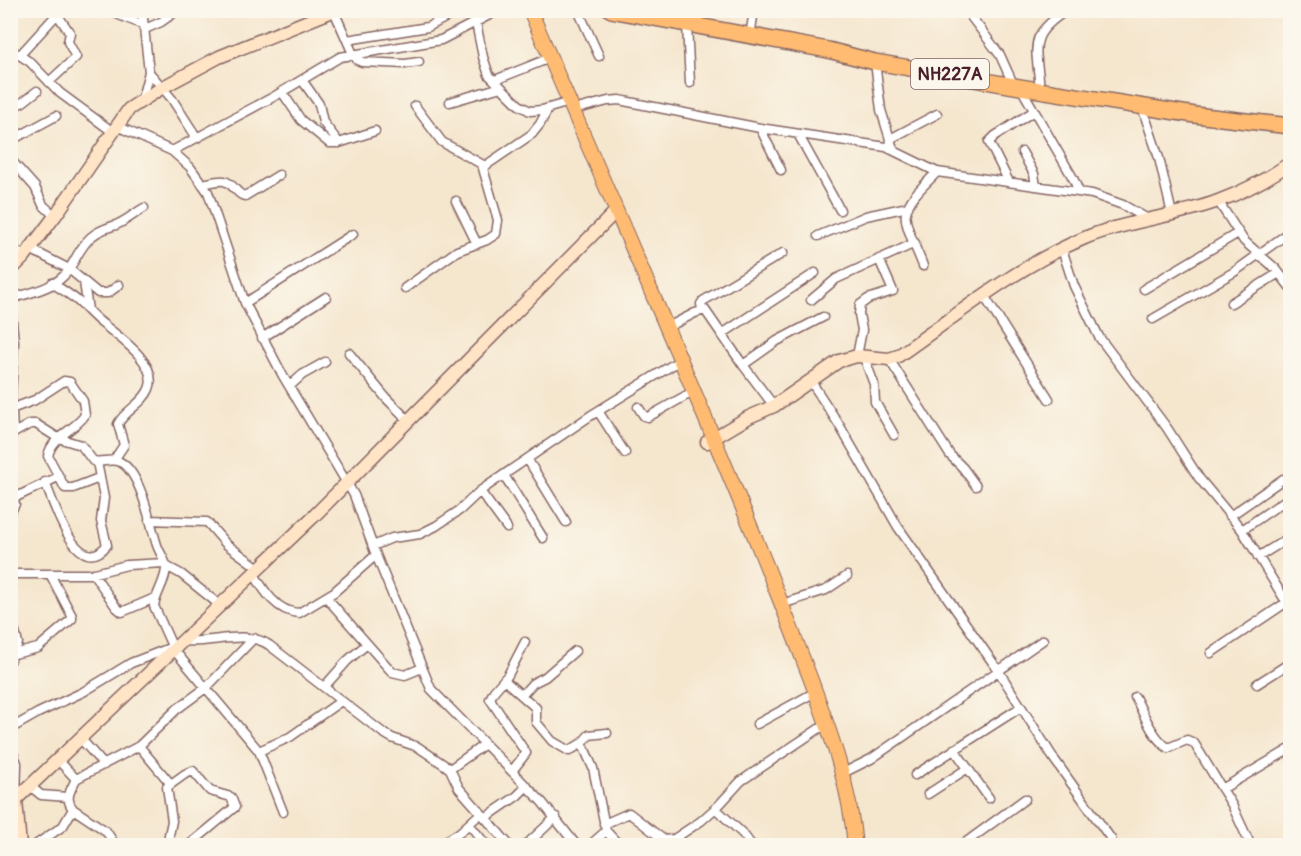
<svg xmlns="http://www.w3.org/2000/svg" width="1301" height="856" font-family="Pangolin,sans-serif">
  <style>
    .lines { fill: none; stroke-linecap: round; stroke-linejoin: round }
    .street-casing { stroke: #866564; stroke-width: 11 }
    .secondary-casing { stroke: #866564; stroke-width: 15 }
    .primary-casing { stroke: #866564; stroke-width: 16 }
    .highway-casing { stroke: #866564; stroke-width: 18 }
    .street { stroke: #fff; stroke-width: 8 }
    .secondary { stroke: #ffe4c6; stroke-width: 12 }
    .primary { stroke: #febb71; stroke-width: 14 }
    .highway { stroke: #febb71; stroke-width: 15 }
    .labels { text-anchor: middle; stroke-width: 4.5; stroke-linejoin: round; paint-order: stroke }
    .shield { fill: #fbf7ec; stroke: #7f6065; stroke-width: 1.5 }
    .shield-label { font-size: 18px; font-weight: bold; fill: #4a1f2b }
  </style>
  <rect width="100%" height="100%" fill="#fbf7ec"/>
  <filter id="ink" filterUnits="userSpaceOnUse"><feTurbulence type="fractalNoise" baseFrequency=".0167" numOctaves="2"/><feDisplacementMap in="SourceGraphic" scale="12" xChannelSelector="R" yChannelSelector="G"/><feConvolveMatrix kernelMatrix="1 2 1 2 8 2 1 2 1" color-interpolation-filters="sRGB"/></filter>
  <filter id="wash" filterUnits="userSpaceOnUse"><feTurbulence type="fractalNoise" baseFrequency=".008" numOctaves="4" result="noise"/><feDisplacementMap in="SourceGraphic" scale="24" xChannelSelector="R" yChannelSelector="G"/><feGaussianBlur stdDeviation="1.35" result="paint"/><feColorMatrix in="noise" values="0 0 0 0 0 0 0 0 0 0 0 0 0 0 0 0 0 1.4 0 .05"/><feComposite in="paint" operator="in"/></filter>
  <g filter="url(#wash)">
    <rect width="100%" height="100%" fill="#f5e6ce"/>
  </g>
  <g filter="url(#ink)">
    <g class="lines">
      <g class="street-casing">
        <path id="street" d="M106 10 144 25
          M142 10 149 72
          M578 10 599 56
          M966 10 1000 55 1014 86
          M334 11 353 54
          M476 23 483 57 489 75 519 105 530 111 542 110 563 104
          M687 25 690 83
          M145 29 161 22 178 10
          M750 37 754 10
          M347 40 428 27 460 10
          M10 49 30 62 60 93 113 132
          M355 54 357 60 362 62 405 64 419 62
          M20 55 60 11
          M875 62 881 110 893 149
          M302 80 319 104 323 122 339 143
          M495 80 545 60
          M49 82 76 57 68 42 70 33 57 14
          M1021 88 1073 178 1079 192
          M1040 90C1037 46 1026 37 1067 10
          M282 92 301 120 329 143H339L375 131
          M141 102 149 72 172 99 197 138
          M450 102 501 87
          M415 106 442 142 485 166 532 134 540 124 548 109
          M1142 107 1159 158 1172 214
          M10 108 23 102 37 91
          M573 110 608 101 619 100 760 128 886 147 937 172 1092 194 1123 205 1148 219
          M117 126 172 151 190 167 208 192 245 303 283 376 354 495 376 555 431 689 542 802 577 846
          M760 128 781 170
          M798 134 840 210
          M890 139 937 114
          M10 141 56 116
          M172 151 275 96 340 57 441 40 499 10
          M1022 152 1034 174 1036 186
          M10 159 35 187 43 205 55 216
          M1009 182 989 142 995 136 1034 111
          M202 184C209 183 218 180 224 181 234 183 236 195 245 196L279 175
          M456 201 477 244
          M1218 201 1244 241 1276 269 1290 287
          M818 236 866 216 908 207
          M10 246 24 257
          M30 249 69 269 98 293H108L119 285
          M1062 249 1074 286 1099 337 1167 428 1199 478 1242 530 1290 608
          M923 266C919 254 903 224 906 213 909 197 927 183 937 172
          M84 282 88 310
          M52 283C61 289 71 295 79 302 86 308 92 315 99 321 116 335 160 363 149 389 143 404 125 410 118 424L124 445 114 460
          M405 288 457 251 487 240 496 234 498 220 482 165
          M1144 289 1238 233
          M983 294 1049 399
          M811 300 836 279 915 243
          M245 303 353 234
          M1231 303 1279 273
          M702 309 701 304 703 301 783 253
          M1153 319 1234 272 1290 232
          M666 328 695 313 705 310 743 365 774 406
          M722 334 815 273
          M262 338 326 297
          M349 353 386 398 409 421
          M857 356 862 330 859 314 860 305 868 299 893 291 879 259
          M864 357 874 384 875 402 894 435
          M889 359 950 455 963 468 976 486
          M743 365 777 341 823 317
          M810 380 838 423 898 527 998 670 1054 759 1111 839
          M290 386 302 375 325 362
          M638 407 644 416 648 417 687 395
          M11 409 35 400 64 381 70 382 83 401 85 415C75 430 52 436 48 456L65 488H73L99 478
          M598 411 625 453
          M12 434 30 424H36L58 438 81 445 93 461C102 463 111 458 120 462 141 472 150 524 157 545 159 552 165 559 166 566 167 579 156 593 154 606L172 646
          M11 435 13 430 11 397 14 342 10 299C29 293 56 288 68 271 76 259 80 247 91 237 99 230 107 228 116 225 126 221 135 213 144 208
          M528 460 566 522
          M504 475 543 538
          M45 482C53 501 77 582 107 545L101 521 104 498 97 462
          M10 485 15 504 10 513
          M480 491 507 528
          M14 498 58 477
          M1230 516 1283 479 1290 481
          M149 520 207 522 226 544 260 569
          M1242 530 1290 497
          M373 546 392 538 420 534 436 526 460 510 480 491 590 416 674 364
          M1258 557 1290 537
          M166 566 181 574 221 606
          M93 573 116 607 122 612 155 598
          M10 574H91L127 565 165 563
          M254 574C264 591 277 612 299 613L334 592 376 555
          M326 597 392 672 405 675 422 668
          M782 604 826 590 847 576
          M10 615 18 643 10 660
          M185 641C212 644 244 629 269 645L382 732 392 738 418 747 446 766 450 769 459 788 510 846
          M174 650 259 751 283 812
          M1211 653 1290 600
          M14 654 38 648 72 619V616L50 574
          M504 680 536 708V722L552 741 569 751 582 743
          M1257 684 1290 663
          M325 686 347 661 367 644
          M522 695 533 683 545 677 575 651
          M1135 697C1144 714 1152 737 1168 748L1187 740 1194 743 1232 805 1251 846
          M757 724 808 696
          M10 729 38 713 83 692 131 663 175 646
          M607 733 589 735 582 743 593 768 606 831 620 846
          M80 738 104 765
          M10 746 17 763 16 800
          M139 746 177 709 207 687 254 638
          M954 749 989 798
          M259 751 290 737 341 701
          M58 760 76 779 139 746 170 783
          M450 769 485 744
          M512 771 526 753 490 699 494 691 508 675 525 642
          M843 773 871 759 1043 640
          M915 775 1021 707
          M30 786 41 795 68 797
          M1222 789 1290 749
          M928 794 968 768
          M73 809C64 798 71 790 76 779
          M716 809 743 834 752 846
          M485 818 517 796 527 786
          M469 824 487 846
          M604 824 629 813 664 840 674 839 701 821 719 805 741 781 820 728
          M34 846 63 826 73 809 106 831 116 846
          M169 846V835L172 821 167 787 185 774 193 771 210 791 231 797 235 807 188 846
          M438 846 459 833 481 813
          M525 846 556 817
          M589 846 606 831
          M961 846 1025 799"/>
      </g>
      <g class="secondary-casing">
        <path id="secondary" d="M10 271 24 257 55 216 129 109 163 87 219 57 335 10
          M707 442 749 417 774 406 839 361 857 356 889 359 898 356C960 313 1017 266 1087 237 1129 220 1176 217 1218 201 1243 192 1269 178 1290 163
          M16 800 20 846
          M10 805 314 516 616 211"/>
      </g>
      <g class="primary-casing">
        <path id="primary" d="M530 10C605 187 684 363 756 540 775 587 793 633 811 680 831 734 850 787 855 846"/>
      </g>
      <g class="highway-casing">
        <path id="highway" d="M611 10 828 50 875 62 1020 87 1195 115 1290 126"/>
      </g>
      <use href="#street" class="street"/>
      <use href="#secondary" class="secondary"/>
      <use href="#primary" class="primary"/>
      <use href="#highway" class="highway"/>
    </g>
  </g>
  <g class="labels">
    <rect class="shield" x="911" y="59" width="78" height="30" rx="4.5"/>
    <g class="shield-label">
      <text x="950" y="80">NH227A</text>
    </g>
  </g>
  <rect width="1301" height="856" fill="none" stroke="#fbf7ec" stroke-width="36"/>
</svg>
